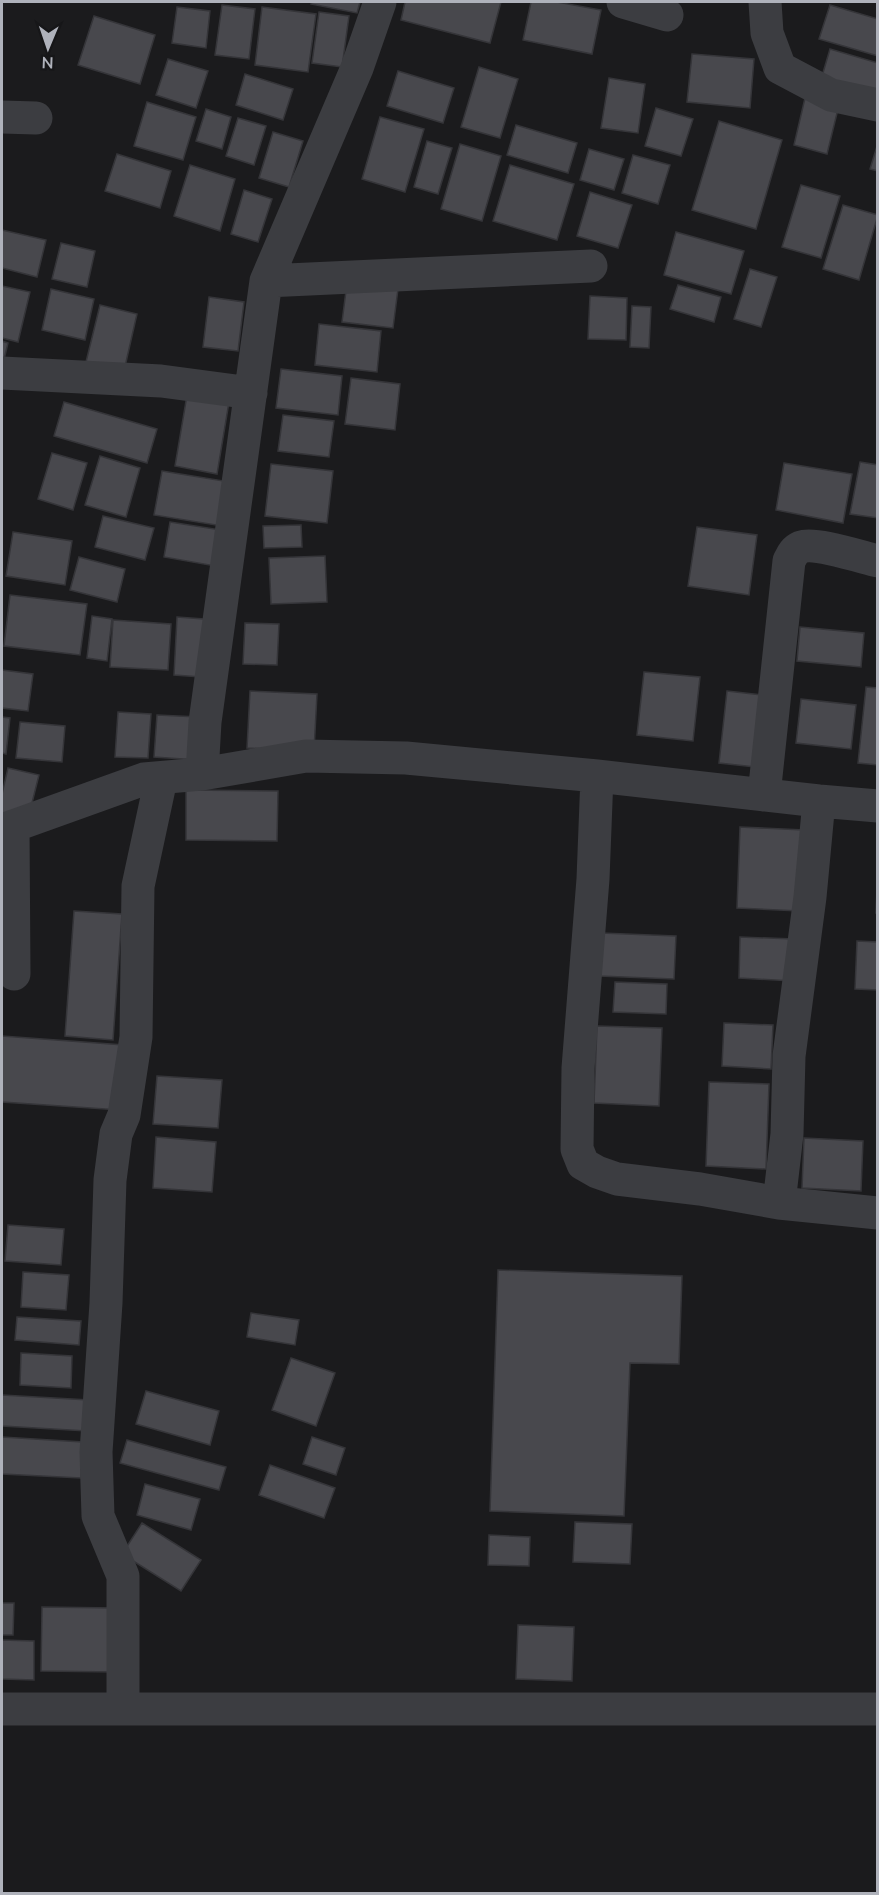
<svg xmlns="http://www.w3.org/2000/svg" width="879" height="1895" font-family="'Nunito Sans',sans-serif">
  <style>
    .building { fill: #48484d; stroke: #353539; stroke-width: 1.5 }
    .lines { fill: none; stroke-linecap: round; stroke-linejoin: round }
    .minor { stroke: #3c3d41; stroke-width: 33 }
  </style>
  <rect width="100%" height="100%" fill="#1b1b1d"/>
  <path class="building" d="M312 2H360L357 13 311 4Z
    M405 2H501L490 43 401 20Z
    M531 2H557L601 10 592 54 523 40Z
    M222 5 255 9 249 59 215 55Z
    M830 5 878 19V56L819 39Z
    M177 7 210 11 206 48 172 43Z
    M262 7 316 14 308 72 255 65Z
    M319 12 349 16 342 67 312 63Z
    M94 16 155 35 140 84 78 65Z
    M830 49 878 63V91L820 83Z
    M692 54 754 59 750 108 687 102Z
    M168 59 208 71 196 108 156 95Z
    M479 67 518 79 500 138 461 127Z
    M398 71 454 88 443 123 387 106Z
    M245 74 293 89 283 120 236 105Z
    M609 78 645 84 638 133 601 128Z
    M805 98 839 105 827 154 794 145Z
    M147 102 196 117 183 160 134 146Z
    M656 108 693 119 681 156 645 146Z
    M206 109 231 117 222 149 196 141Z
    M380 117 424 129 405 192 362 179Z
    M238 118 266 126 254 165 226 156Z
    M719 121 782 140 756 229 692 210Z
    M516 125 577 143 568 173 507 155Z
    M273 132 303 141 289 187 259 178Z
    M427 141 452 148 438 194 414 187Z
    M878 143V171L870 169Z
    M460 144 501 156 482 221 441 209Z
    M589 149 624 159 614 190 580 180Z
    M117 154 171 171 160 208 105 191Z
    M633 155 670 165 658 204 622 193Z
    M190 165 235 179 220 231 174 216Z
    M510 165 574 184 557 240 493 221Z
    M801 185 840 196 821 258 782 247Z
    M244 190 272 199 258 242 231 234Z
    M590 192 632 205 618 248 577 236Z
    M843 205 878 215 859 280 823 269Z
    M2 230 46 240 37 277 2 268Z
    M676 232 744 251 731 294 664 275Z
    M61 243 95 251 87 287 52 279Z
    M750 269 777 277 761 327 734 319Z
    M347 283 398 289 393 328 342 322Z
    M678 285 721 297 714 322 670 309Z
    M2 286 30 292 18 342 2 338Z
    M51 289 94 299 85 340 42 330Z
    M590 296 627 298 626 340 588 339Z
    M209 297 244 302 238 351 203 347Z
    M100 305 137 314 124 371 86 362Z
    M632 306 651 307 649 348 630 347Z
    M319 324 381 331 377 372 315 365Z
    M2 341 8 343 2 368Z
    M281 369 342 376 338 415 276 408Z
    M351 378 400 384 395 430 345 424Z
    M187 395 229 402 217 474 175 466Z
    M64 402 157 429 147 463 54 436Z
    M283 415 334 421 329 457 278 451Z
    M52 453 87 463 73 510 38 499Z
    M100 456 140 468 126 517 85 505Z
    M860 462 878 465V518L850 514Z
    M784 463 852 474 843 523 776 510Z
    M271 464 333 471 327 523 265 516Z
    M162 471 230 482 222 526 154 515Z
    M103 516 154 528 145 560 95 547Z
    M170 522 221 530 215 566 164 557Z
    M301 525 302 547 264 548 263 526Z
    M697 527 757 535 749 595 688 586Z
    M13 532 72 541 65 585 6 576Z
    M325 556 327 602 271 604 269 558Z
    M79 557 125 569 117 602 70 590Z
    M10 595 87 604 80 655 4 646Z
    M92 616 112 619 107 661 87 658Z
    M177 617 204 619 201 677 174 675Z
    M113 620 171 624 168 670 110 667Z
    M245 623 279 624 277 665 243 664Z
    M800 627 864 633 861 667 797 661Z
    M2 670 33 674 28 711 2 708Z
    M644 672 700 677 693 741 637 735Z
    M866 687 878 688V765L858 763Z
    M250 691 317 694 314 751 247 748Z
    M727 691 762 695 755 767 719 763Z
    M801 699 856 705 851 749 796 743Z
    M118 712 151 714 148 758 115 757Z
    M157 715 199 717 197 760 154 757Z
    M2 717 10 718 6 754 2 753Z
    M20 722 65 726 62 762 16 758Z
    M8 768 39 775 28 819 2 813V794Z
    M186 790 278 791 277 841 186 840Z
    M740 827 804 830 800 911 737 908Z
    M878 864V913H876Z
    M74 911 122 914 113 1040 65 1036Z
    M601 933 676 936 674 979 599 976Z
    M740 937 794 939 793 981 739 978Z
    M857 941 878 942V990L855 989Z
    M615 982 667 984 666 1014 613 1012Z
    M724 1023 773 1025 771 1069 722 1066Z
    M597 1026 662 1028 659 1106 594 1103Z
    M2 1036 124 1045 120 1110 2 1102Z
    M157 1076 222 1080 218 1128 153 1124Z
    M709 1082 769 1084 766 1169 706 1166Z
    M156 1137 216 1142 212 1192 153 1188Z
    M804 1138 863 1141 861 1191 802 1188Z
    M8 1225 64 1229 61 1265 5 1261Z
    M498 1270 682 1276 679 1364 630 1363 624 1516 490 1511Z
    M23 1272 69 1275 66 1310 21 1307Z
    M251 1313 299 1320 295 1345 247 1337Z
    M17 1317 81 1321 79 1345 15 1340Z
    M21 1353 72 1356 71 1388 20 1385Z
    M291 1358 335 1373 316 1426 272 1410Z
    M146 1391 219 1411 210 1445 136 1424Z
    M2 1395 89 1400 87 1431 2 1426Z
    M2 1437 83 1442 81 1478 2 1474Z
    M312 1437 345 1448 336 1475 303 1464Z
    M127 1440 226 1467 219 1490 120 1463Z
    M270 1465 335 1488 324 1518 259 1495Z
    M145 1484 200 1499 191 1530 137 1515Z
    M575 1522 632 1524 630 1564 573 1562Z
    M142 1523 201 1560 181 1591 122 1554Z
    M489 1535 530 1537 529 1566 488 1565Z
    M2 1603H14L13 1635H2Z
    M42 1607 117 1608 115 1672 41 1671Z
    M518 1625 574 1627 572 1681 516 1679Z
    M2 1640 34 1641V1680L2 1679Z"/>
  <g class="lines">
    <path class="minor" d="M623 2 667 15
      M765 2 767 33 780 68 831 95 878 105
      M2 117 36 118
      M266 281 591 266
      M2 373 161 381 251 393
      M202 774 205 722 266 281 357 68 380 2
      M597 776 593 879 578 1068 577 1149 583 1164 597 1172 617 1179 700 1189 779 1203 878 1213
      M764 795 789 561C792 555 794 550 801 547 815 542 861 557 878 561
      M13 826 14 974
      M2 830 144 779 202 774 306 756 406 758 597 776 819 801 878 806
      M779 1203 787 1134 789 1056 810 897 819 801
      M2 1709H878
      M123 1709V1576L98 1516 96 1452 106 1303 110 1180 116 1134 124 1115 136 1037 138 886 161 779"/>
  </g>
  <rect width="879" height="1895" fill="none" stroke="#afb2bb" stroke-width="6"/>
  <g transform="translate(48 48) rotate(182)" stroke="#161618" stroke-width="4.5" paint-order="stroke">
  <path d="M0-4.5L10 22L0 15L-10 22Z" fill="#afb2bb"/>
  <text y="-9" font-size="16" font-weight="bold" text-anchor="middle" fill="#afb2bb">N</text>
  </g>
</svg>
